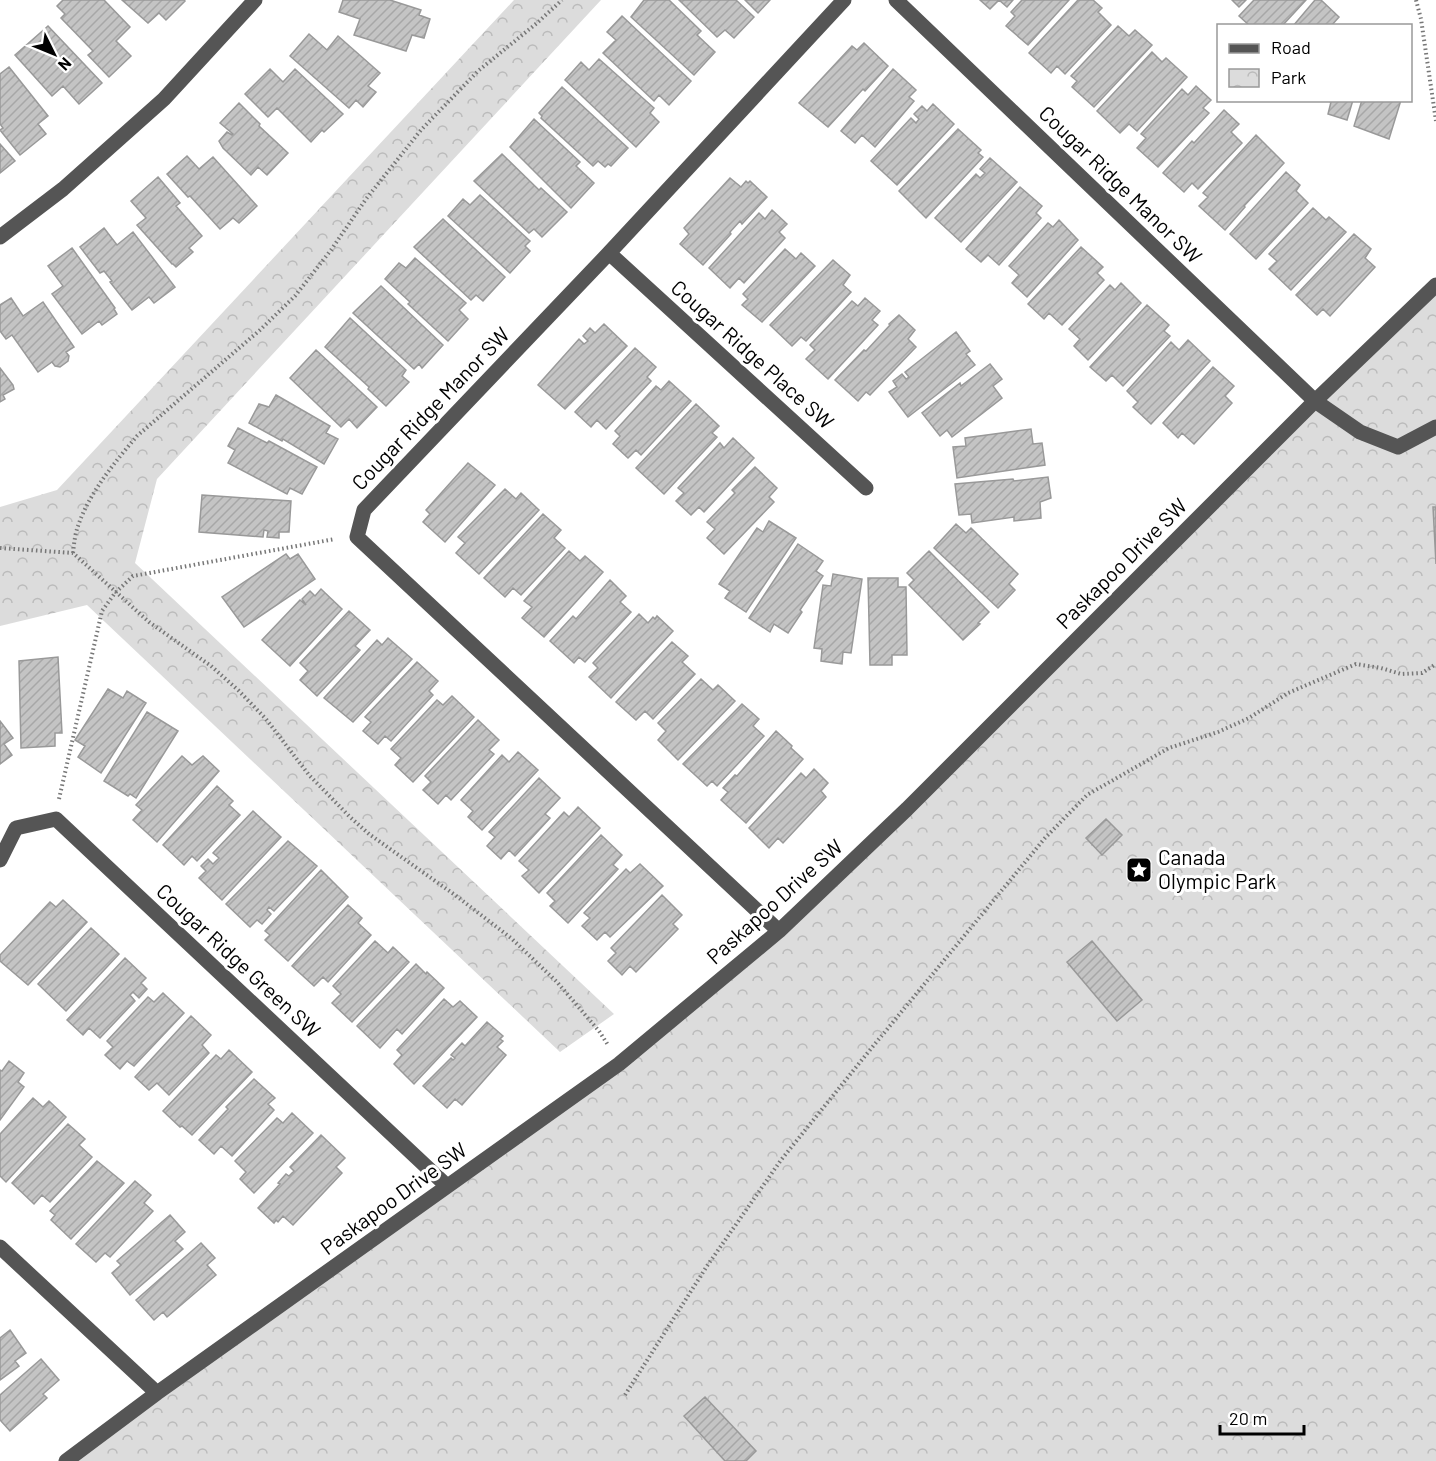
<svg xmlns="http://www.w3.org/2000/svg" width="1436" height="1461" font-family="Barlow,sans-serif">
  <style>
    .park { fill: url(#park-crowns) }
    .building { fill: url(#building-hatch); stroke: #999; stroke-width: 1.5 }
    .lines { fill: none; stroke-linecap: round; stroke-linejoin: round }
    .path { stroke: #777; stroke-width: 4; stroke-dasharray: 1.5 3; stroke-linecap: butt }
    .minor { stroke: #555; stroke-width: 15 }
    .labels { text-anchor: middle; stroke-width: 6; stroke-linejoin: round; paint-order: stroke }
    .street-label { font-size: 21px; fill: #000; stroke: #fff }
    .poi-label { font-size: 21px; fill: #000; stroke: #fff; text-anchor: start }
  </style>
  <defs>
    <pattern id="park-crowns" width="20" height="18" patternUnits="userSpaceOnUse" patternTransform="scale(1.5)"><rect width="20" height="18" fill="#dcdcdc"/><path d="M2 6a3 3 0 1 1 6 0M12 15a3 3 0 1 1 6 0" fill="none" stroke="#bbb"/></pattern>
    <pattern id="building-hatch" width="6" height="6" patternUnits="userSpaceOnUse" patternTransform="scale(1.5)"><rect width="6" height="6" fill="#c4c4c4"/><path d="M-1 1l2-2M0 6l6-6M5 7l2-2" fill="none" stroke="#a7a7a7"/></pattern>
  </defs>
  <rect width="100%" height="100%" fill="#fff"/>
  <path class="park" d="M514 0H601L157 479 135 563 614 1014 560 1052 87 605 0 626V507L57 490Z
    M1436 285V1461H66L619 1064 779 931Z"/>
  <path class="building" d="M63 0H104L130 27 116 41 131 56 109 77 88 55 93 51 61 18 65 14 57 6Z
    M122 0H184L185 1 166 20 159 13 148 23Z
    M343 0H390L421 10 419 15 430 19 424 38 412 35 406 51 354 35 360 19 339 12Z
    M644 0H669L701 31 697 35 715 52 694 75 631 17Z
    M679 0H736L754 17 734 38 725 30 717 37Z
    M745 0H770L758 13Z
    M980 0H999L990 9Z
    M999 0H1013L1007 7Z
    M1022 0H1069L1028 45 1006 26 1015 16 1011 12Z
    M1078 0H1093L1102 8 1098 12 1111 25 1065 74 1057 66 1051 73 1029 53Z
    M1232 0H1246L1239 7Z
    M1254 0H1306L1282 26H1250L1239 16Z
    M1315 0H1321L1339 17 1331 26H1293Z
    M622 16 691 81 669 105 659 95 654 101 603 53 616 40 607 32Z
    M48 26 102 83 79 104 63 86 52 96 15 55Z
    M1118 26 1129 36 1135 30 1152 45 1094 107 1072 87 1077 81 1071 76Z
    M309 34 327 50 338 36 380 73 368 86 376 92 363 107 356 100 349 108 290 56Z
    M864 43 888 66 865 91 863 89 828 127 799 103 852 46 857 50Z
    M1152 52 1162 62 1166 58 1187 77 1137 131 1129 124 1120 133 1097 111Z
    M599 59 654 108 650 113 659 122 636 147 565 80 581 62 589 70Z
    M9 67 48 116 38 124 46 134 20 155 0 130 3 128 0 124V74Z
    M270 69 283 82 295 69 343 114 324 132 322 130 311 142 277 108 268 117 245 94Z
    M893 69 916 90 909 97 914 101 875 147 862 135 855 143 841 131Z
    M1196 86 1211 100 1203 108 1209 113 1158 167 1137 148 1146 138 1141 134 1182 89 1188 95Z
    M562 87 628 148 611 166 608 164 605 167 598 161 593 166 541 118 542 116 539 113Z
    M1325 100H1353L1347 120 1328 114 1331 102Z
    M1362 100H1401L1389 139 1354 126Z
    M239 103 260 124 259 126 288 153 267 175 258 167 251 175 223 148 219 141 227 132 232 135 233 134 220 123Z
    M933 104 954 124 897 185 871 161 911 118 916 123 919 119 914 114 922 106 927 111Z
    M1224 110 1239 124 1231 132 1242 143 1198 189 1192 183 1184 192 1163 173 1192 141 1194 143Z
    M534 119 580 162 576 166 594 183 571 208 510 147Z
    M958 129 981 150 978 153 983 157 926 218 899 191Z
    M1256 135 1284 163 1244 206 1245 207 1225 230 1199 206 1208 197 1203 193Z
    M0 144 15 161 0 173Z
    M502 154 539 190 541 188 567 212 542 237 534 229 529 233 474 181Z
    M187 156 199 169 213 157 257 206 239 223 233 218 220 229 190 196 188 197 167 174Z
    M990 158 1017 182 961 242 935 218 976 174 980 178 985 173 980 169Z
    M1286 172 1300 185 1296 191 1308 203 1256 259 1230 234Z
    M158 177 180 203 176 206 202 236 189 248 193 252 176 267 173 264H172L137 225 146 218 131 201Z
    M730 178 741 187 746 181 748 183 750 181 767 197 742 224 740 221 730 232 731 234 703 265 680 244 689 234 684 228Z
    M1020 187 1042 206 1036 213 1041 218 999 265 988 255 981 262 966 249Z
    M480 195 530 241 525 246 530 251 510 273 448 216 463 199 470 205Z
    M1313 208 1326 220 1329 217 1346 232 1291 290 1269 269 1277 261 1269 254Z
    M772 210 787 224 779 232 785 238 744 283 739 278 730 288 709 268 759 213 765 219Z
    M443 219 505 277 483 301 476 295 471 300 414 247Z
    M1059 220 1078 240 1027 297 1012 283 1019 275 1009 266 1048 223 1053 227Z
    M104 228 117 245 133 232 175 287 154 303 149 297 132 310 110 282 112 281 104 271 100 273 80 247Z
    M1354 234 1371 249 1365 258 1375 267 1330 316 1323 309 1317 315 1296 295Z
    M1081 247 1103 267 1097 273 1104 280 1062 325 1049 313 1044 319 1028 304Z
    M72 248 115 308 114 309 117 314 102 325 99 321 82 334 52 294 63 286 48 266Z
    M785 249 796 259 801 253 815 266 762 322 742 305 748 299 743 294Z
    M415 258 466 303 459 310 468 319 448 341 408 304 410 302 385 279 399 263 406 268Z
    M833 260 850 275 843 285 851 292 806 341 801 337 792 346 770 325Z
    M1121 283 1141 303 1088 360 1074 346 1080 339 1069 329 1110 285 1115 290Z
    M381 286 443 345 422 368 419 364 414 369 353 313Z
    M11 298 23 316 43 302 74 347 66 352 69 356 68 361 60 367 55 366 52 362 38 372 12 335 6 339 0 331V305Z
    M865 298 880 311 872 320 878 325 828 379 806 359 815 350 810 345 852 301 858 306Z
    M1147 305 1169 325 1164 331 1170 336 1123 386 1112 375 1106 381 1090 367Z
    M899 315 915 330 908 339 916 347 870 395 866 392 858 401 835 380 864 350 866 351 890 325 889 324Z
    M350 318 406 370 402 376 409 382 386 406 368 389 369 387 325 347Z
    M604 324 627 346 565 409 538 385 579 339 584 344 588 341 583 336 590 328 595 333Z
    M956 332 970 351 966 354 975 365 908 417 889 392 897 387 893 381 902 374 906 379 909 377 905 372Z
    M1188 340 1210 361 1151 424 1133 407 1138 402 1127 391 1171 342 1179 350Z
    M635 348 656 367 647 377 651 381 606 429 597 420 591 427 575 412Z
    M316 350 377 407 357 428 349 419 341 427 290 378Z
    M990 364 1002 379 993 386 1002 398 952 437 947 430 940 436 922 413 960 383 961 386Z
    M1213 367 1234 386 1225 396 1232 403 1194 444 1182 433 1178 438 1163 423Z
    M0 368 13 385 14 389 3 395 5 399 0 402Z
    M669 381 691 401 641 455 636 450 628 458 613 444 620 436 615 431 656 386 661 390Z
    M276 395 330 426 326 433 338 439 324 464 283 439 282 441 249 423 259 404 269 407Z
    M696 404 719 426 712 433 717 437 664 494 636 468Z
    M238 428 267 443 269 441 317 467 302 494 290 488 287 494 228 463 235 450 228 446Z
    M1031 429 1033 444 1042 443 1045 465 957 478 953 447 966 446 965 438Z
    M733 438 754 458 704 512 699 507 691 515 676 501 684 493 678 488 720 443 724 448Z
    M468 463 495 485 445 542 423 522 430 514 426 510Z
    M755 467 777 488 769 497 774 502 724 554 707 538 715 529 707 522 735 493 732 490Z
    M1048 477 1051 498 1040 502 1041 518 1014 521V517L972 523 971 514 959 515 955 484 1013 479 1014 481Z
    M505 489 516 499 521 493 539 510 479 574 456 553 465 543 458 537Z
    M202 495 291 501 289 532H279V538L267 537 268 531 264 530 263 537 199 532Z
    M1433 507H1436V564Z
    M543 514 561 530 554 538 565 548 521 595 513 588 505 597 484 578Z
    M769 521 796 538 746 612 725 598 730 591 719 584 757 528 763 532Z
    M956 524 966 533 971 528 1018 574 1009 584 1015 590 998 608 934 548Z
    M798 544 823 561 816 571 823 576 800 610 802 612 788 633 774 624 770 632 749 618Z
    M569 551 580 561 585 556 603 572 544 637 522 618 532 607 524 601Z
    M929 551 989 612 978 623 980 624 963 640 909 585 914 580 907 573Z
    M286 554 290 559 298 554 315 579 244 627 222 597Z
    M833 574 862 579 851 653 843 652 842 664 821 661 822 649 814 648 823 585 831 586Z
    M868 578H898V587H906L907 655H892V665H870Z
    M610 580 626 596 620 602 631 612 585 662 579 657 574 663 550 641 573 616 576 619Z
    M321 589 342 609 290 666 262 640 300 600 306 605 302 599 310 591 315 596Z
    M349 611 370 630 355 646 360 650 317 696 300 680 308 671 300 663Z
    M639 614 648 623 653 617 655 619 657 616 673 631 611 698 589 677 598 668 593 663Z
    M388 638 412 659 353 722 324 698 377 640 382 645Z
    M672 642 688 656 682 662 695 674 653 719 645 711 636 720 616 702Z
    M58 657 62 733H55V746L21 748 19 661Z
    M417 662 438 681 429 691 433 695 391 741 385 736 378 744 363 731 371 722 365 717Z
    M701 679 713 690 718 685 735 701 678 760 658 740 666 731 658 723Z
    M108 689 123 698 127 691 146 703 101 773 78 757 85 746 75 740Z
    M452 696 474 717 413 782 395 765 401 758 391 749 437 700 443 705Z
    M742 704 759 719 753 726 764 736 717 786 712 781 707 786 683 764Z
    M147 712 178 731 136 798 130 794 128 796 104 781Z
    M478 720 499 740 489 750 494 754 451 800 446 795 438 804 423 790 431 782 425 776Z
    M0 721 13 738 4 744 12 755 0 764Z
    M776 731 792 746 791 748 803 759 746 823 721 800 728 792 723 788 735 775 737 776Z
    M518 752 538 770 482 830 468 817 473 811 461 800 502 755 509 762Z
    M182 756 192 765 203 756 219 771 157 842 133 820 142 810 136 805Z
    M814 769 828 783 821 791 826 797 783 843 778 838 769 848 749 828 801 773 806 778Z
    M539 778 560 798 545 814 550 818 515 856 509 850 501 859 487 846 495 837 489 832Z
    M217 786 233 801 229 805 240 815 197 861 192 856 184 865 163 845Z
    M578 807 600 828 539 893 522 876 529 870 519 861 564 812 569 817Z
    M253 811 281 837 222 900 199 878 206 871 201 866 208 859 213 864 219 858 213 853Z
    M1106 819 1122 835 1102 855 1086 838Z
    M601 835 622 855 613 865 618 869 568 923 550 906 555 901 547 893Z
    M288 841 317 866 274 911 269 907 267 910 271 914 262 924 257 920 250 927 226 904Z
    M640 864 663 886 610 937 605 932 597 940 582 926 590 918 584 913 626 869 630 873Z
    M321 870 348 897 288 961 265 940 270 935 265 931Z
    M662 895 682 915 673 924 678 929 636 972 630 966 622 975 608 961 616 953 611 948Z
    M63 900 87 922 28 985 0 961V955L50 902 56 907Z
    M348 905 362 918 358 923 371 935 328 982 323 977 314 986 292 966Z
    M91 928 119 954 66 1011 38 984Z
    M375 941 388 953 393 947 409 962 352 1022 332 1003 341 994 333 986Z
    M1092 941 1142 1000 1117 1021 1067 962Z
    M125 958 146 978 141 983 147 989 139 998 133 992 130 995 135 1001 100 1038 89 1028 83 1035 67 1020Z
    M416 964 426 974 427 972 444 988 402 1034 397 1029 380 1048 357 1026Z
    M163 993 184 1013 134 1066 127 1061 120 1069 105 1055 113 1047 107 1041 148 997 154 1002Z
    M444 999 453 1007 460 1001 477 1017 414 1084 394 1064 402 1055 397 1050Z
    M191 1016 211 1035 202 1045 209 1053 169 1095 157 1083 149 1090 135 1077Z
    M487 1022 503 1036 500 1039 503 1041 497 1047 506 1055 462 1105 455 1099 447 1108 423 1086 451 1058 453 1060 455 1058 451 1055 462 1043 465 1046Z
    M229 1050 252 1072 192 1135 182 1126 180 1127 163 1111 216 1055 221 1059Z
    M9 1061 24 1073 18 1082 24 1087 0 1120V1070L2 1071Z
    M254 1079 275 1098 268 1104 274 1110 232 1156 221 1146 214 1154 199 1140 228 1109 226 1107Z
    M33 1098 43 1107 49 1101 66 1117 6 1182 0 1176V1134Z
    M292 1113 313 1133 254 1193 240 1179 246 1172 235 1161 277 1118 283 1123Z
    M68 1124 85 1139 79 1145 92 1157 50 1202 42 1195 34 1204 12 1183Z
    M321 1135 345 1158 336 1167 342 1173 293 1225 283 1216 278 1222 276 1220 274 1223 258 1208 280 1184 278 1183 286 1174 289 1176 294 1171 290 1167Z
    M97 1161 124 1183 71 1239 51 1220 55 1215 50 1211Z
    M135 1181 151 1195 144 1203 153 1211 110 1257 105 1253 96 1262 76 1244Z
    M170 1215 185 1232 175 1241 183 1249 130 1295 112 1273 121 1265 117 1261Z
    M201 1243 215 1258 207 1265 216 1275 167 1317 163 1312 154 1320 136 1300Z
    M10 1330 26 1353 15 1361 19 1366 0 1380V1338Z
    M41 1359 59 1380 43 1394 47 1398 10 1431 0 1420V1395Z
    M705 1397 756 1451 746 1461H725L684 1416Z"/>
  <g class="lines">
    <path class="path" d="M1416 0 1421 19 1436 121
      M0 548 73 553 149 622 211 666 239 691 266 719 309 775 349 816 369 834 455 895 511 938 557 982 599 1031 608 1045
      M73 553C74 544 75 534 78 526 89 493 115 462 137 436L260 330 295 296 331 250 366 199 421 130 478 71 537 23 562 0
      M59 799 102 611 115 593 133 576 335 539
      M625 1395 707 1266 781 1160 865 1056 1045 838 1087 795 1169 748 1218 732 1249 718 1288 693 1356 664 1381 668 1401 674 1422 673 1436 664"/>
    <path class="minor" d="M896 0 1315 401 1360 432 1398 447 1436 427
      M0 237 63 189 164 99 255 0
      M609 253 866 488
      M0 860 16 828 56 819 447 1186
      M779 931 357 537 364 510 609 253 844 0
      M0 1247 157 1393
      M66 1461 157 1393 619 1064 779 931 907 809 1315 401 1436 285"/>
  </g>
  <defs>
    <g id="sight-square" transform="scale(1.35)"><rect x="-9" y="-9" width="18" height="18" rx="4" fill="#000" stroke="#fff"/><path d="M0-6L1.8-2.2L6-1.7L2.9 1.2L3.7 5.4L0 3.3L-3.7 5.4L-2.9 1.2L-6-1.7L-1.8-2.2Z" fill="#fff"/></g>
  </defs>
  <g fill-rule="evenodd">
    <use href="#sight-square" x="1139" y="870"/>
  </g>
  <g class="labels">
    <g class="street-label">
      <text transform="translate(1120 185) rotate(44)" y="7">Cougar Ridge Manor SW</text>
      <text transform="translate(752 355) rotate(42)" y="7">Cougar Ridge Place SW</text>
      <text transform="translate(431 409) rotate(-46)" y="7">Cougar Ridge Manor SW</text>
      <text transform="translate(1122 564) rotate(-45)" y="7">Paskapoo Drive SW</text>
      <text transform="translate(775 902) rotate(-42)" y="7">Paskapoo Drive SW</text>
      <text transform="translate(238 961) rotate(43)" y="7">Cougar Ridge Green SW</text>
      <text transform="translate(394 1199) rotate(-36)" y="7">Paskapoo Drive SW</text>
    </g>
    <g class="poi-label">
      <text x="1158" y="865">Canada<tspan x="1158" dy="24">Olympic Park</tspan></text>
    </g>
  </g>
  <rect x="1217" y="24" width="195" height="78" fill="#ffffff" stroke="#999999" stroke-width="1.5"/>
  <rect x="1229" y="44" width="30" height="9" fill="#555555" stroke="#999999" stroke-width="1.5"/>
  <text x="1271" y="54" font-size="18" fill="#000000">Road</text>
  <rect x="1229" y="69" width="30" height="18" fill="url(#park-crowns)" stroke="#999999" stroke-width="1.5"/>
  <text x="1271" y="84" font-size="18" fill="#000000">Park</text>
  <g transform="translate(54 54) rotate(133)" stroke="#ffffff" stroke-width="4.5" paint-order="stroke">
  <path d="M0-4.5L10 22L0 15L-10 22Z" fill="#000000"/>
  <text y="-9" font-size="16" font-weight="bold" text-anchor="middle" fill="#000000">N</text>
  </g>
  <path d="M1220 1425v9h84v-9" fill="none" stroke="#000000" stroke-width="3"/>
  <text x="1229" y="1425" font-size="18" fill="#000000" stroke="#ffffff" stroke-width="4.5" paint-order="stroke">20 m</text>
</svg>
